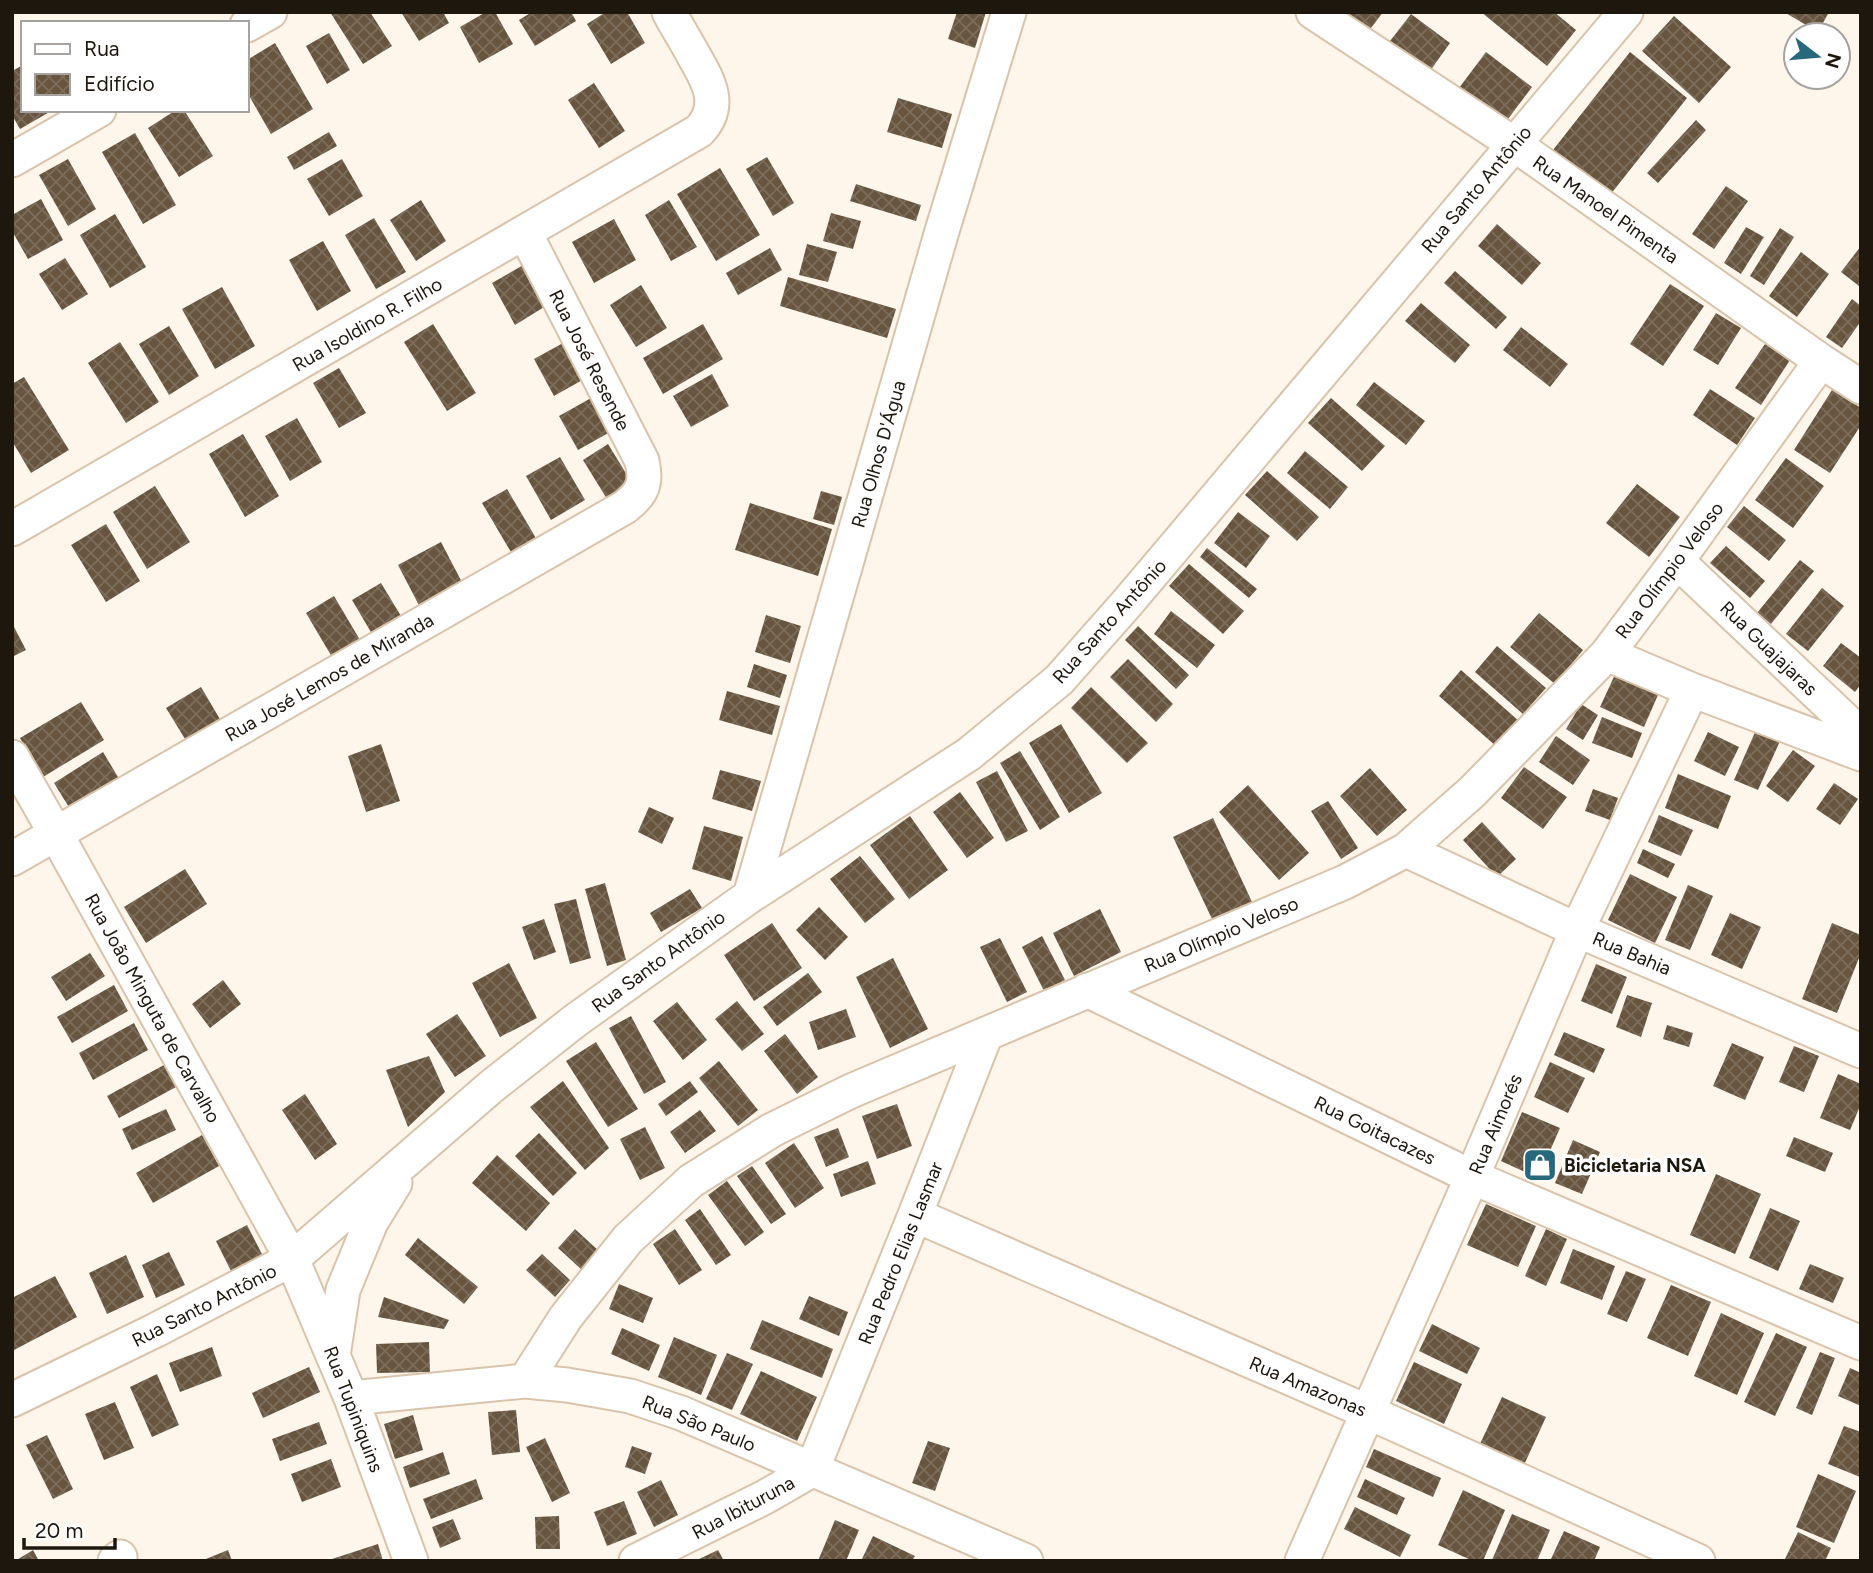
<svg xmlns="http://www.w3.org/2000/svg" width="1873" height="1573" font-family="Figtree,sans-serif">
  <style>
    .building { fill: url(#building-cross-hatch) }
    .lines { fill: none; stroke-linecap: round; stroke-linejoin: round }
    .minor-casing { stroke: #d9c4ab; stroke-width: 37 }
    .minor { stroke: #fff; stroke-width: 33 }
    .labels { text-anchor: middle; stroke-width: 7; stroke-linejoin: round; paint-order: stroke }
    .street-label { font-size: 19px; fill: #1e170e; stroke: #fff }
    .poi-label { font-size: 19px; font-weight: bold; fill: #1e170e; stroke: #fff; text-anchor: start }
  </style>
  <defs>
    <pattern id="building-cross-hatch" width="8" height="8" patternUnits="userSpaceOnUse" patternTransform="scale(1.75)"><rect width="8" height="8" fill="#67553f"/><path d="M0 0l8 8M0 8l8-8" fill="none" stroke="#7c6e5d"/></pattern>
  </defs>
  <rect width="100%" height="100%" fill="#fef5eb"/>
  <path class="building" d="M330 12H370L392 46 363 64Z
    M401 12H443L449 23 419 41Z
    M486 12H495L513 44 479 63 460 27Z
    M532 12H571L576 21 535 46 519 20Z
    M606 12H627L645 43 611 64 587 24Z
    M957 12H986L975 48 948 39Z
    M1341 12H1383L1368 32Z
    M1481 12H1554L1576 30 1547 66Z
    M1784 12H1829L1818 32Z
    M1411 14 1450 43 1430 71 1390 41Z
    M1674 16 1731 67 1699 103 1642 51Z
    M329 33 350 70 327 84 306 46Z
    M275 43 313 109 271 134 247 92V60Z
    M1486 52 1532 87 1505 123 1459 88Z
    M1630 52 1687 98 1610 195 1553 150Z
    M23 65V110H53L20 129 12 115V71Z
    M594 83 625 131 599 148 568 100Z
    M898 98 952 114 942 148 887 132Z
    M176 110H184L213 156 179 177 148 128Z
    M1696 120 1706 130 1658 183 1647 173Z
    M329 132 337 146 294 170 287 157Z
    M135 133 176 205 143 224 102 152Z
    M767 157 794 203 773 216 746 169Z
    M68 159 96 209 68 226 39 175Z
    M342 159 363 196 329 216 307 179Z
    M720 168 760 235 716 261 677 194Z
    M856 184 921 205 916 221 850 201Z
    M1726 186 1748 201 1714 249 1692 234Z
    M41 199 63 240 28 259 12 231V215Z
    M421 200 446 241 416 261 390 220Z
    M669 200 697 247 671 261 645 215Z
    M831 213 861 221 853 249 823 241Z
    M115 214 146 267 110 288 80 235Z
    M374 218 406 272 376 289 345 235Z
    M614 219 636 260 594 283 572 242Z
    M1497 224 1541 263 1522 285 1478 246Z
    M1746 227 1764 237 1741 274 1724 263Z
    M1780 228 1794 237 1764 285 1750 276Z
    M323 241 351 291 317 311 289 260Z
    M807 244 837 252 828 282 799 275Z
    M1861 246V283L1859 286 1841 272Z
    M770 248 782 270 738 295 726 273Z
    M1801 252 1829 274 1797 317 1769 296Z
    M65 258 88 294 62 310 39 274Z
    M525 264 549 304 515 325 492 283Z
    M1455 271 1507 317 1496 329 1444 283Z
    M788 277 896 309 887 338 780 306Z
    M1670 284 1704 306 1663 366 1630 344Z
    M641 285 667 328 636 347 610 305Z
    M222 287 255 346 215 369 182 309Z
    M1852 299 1861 306V321L1842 348 1826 337Z
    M1421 303 1470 345 1455 363 1405 321Z
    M1716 313 1741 328 1718 365 1693 350Z
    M433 324 476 393 447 411 404 342Z
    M703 324 723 359 663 394 643 358Z
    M169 326 199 376 169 395 139 344Z
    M1521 327 1568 364 1550 387 1503 350Z
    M574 337 593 374 554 396 534 359Z
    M120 342 159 402 126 423 88 363Z
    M1765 344 1790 360 1761 405 1735 388Z
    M339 368 366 413 339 428 313 383Z
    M712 374 729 406 691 427 673 396Z
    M24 377 69 450 31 473 12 441V384Z
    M1374 382 1425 421 1406 445 1356 405Z
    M1710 389 1755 418 1737 445 1693 415Z
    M1832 390 1861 408V425L1830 473 1794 450Z
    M600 393 619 427 578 450 559 416Z
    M1331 398 1385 446 1362 471 1308 423Z
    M297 418 322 462 290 481 265 436Z
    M243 434 279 496 245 517 209 454Z
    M608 444 632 483 607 499 583 460Z
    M1305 451 1348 487 1330 509 1287 473Z
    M560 457 585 500 551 520 526 476Z
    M1786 458 1824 486 1793 528 1755 500Z
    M1267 471 1319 517 1297 541 1245 495Z
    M1637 484 1680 517 1649 557 1606 523Z
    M155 486 190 542 147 569 113 512Z
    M507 489 540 545 515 559 482 503Z
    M821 491 842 497 834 525 813 519Z
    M750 503 832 529 818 576 735 550Z
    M1744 506 1786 540 1769 561 1727 527Z
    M1238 512 1270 536 1246 568 1214 543Z
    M106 524 140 581 106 602 71 545Z
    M441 542 466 590 423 613 398 565Z
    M1726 546 1765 581 1750 598 1710 563Z
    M1207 548 1257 589 1249 598 1200 557Z
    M1800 560 1814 571 1771 624 1757 613Z
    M1189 564 1244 611 1223 634 1169 586Z
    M381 583 404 621 375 639 352 600Z
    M1822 588 1844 606 1808 651 1786 634Z
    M334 596 360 640 332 657 306 613Z
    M1171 611 1215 645 1197 668 1154 634Z
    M1539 613 1583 650 1555 684 1510 647Z
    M766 615 801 626 790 663 755 652Z
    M12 623 26 650 12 657Z
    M1138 626 1189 675 1176 689 1125 640Z
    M1841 643 1861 658V684L1855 692 1823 666Z
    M1497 646 1546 688 1523 714 1475 672Z
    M1128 659 1173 704 1156 722 1110 677Z
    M754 664 787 675 780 698 747 687Z
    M1618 668 1661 688 1644 727 1600 707Z
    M1461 670 1519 721 1497 747 1439 696Z
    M201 687 224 726 190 747 166 708Z
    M1091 687 1148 743 1127 763 1071 708Z
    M727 691 780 706 772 735 719 720Z
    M81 702 104 740 43 777 20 738Z
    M1581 704 1598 715 1583 740 1566 729Z
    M1602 717 1642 733 1632 758 1592 743Z
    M1061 724 1102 793 1069 813 1029 743Z
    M1756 730 1780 741 1758 790 1734 780Z
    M1708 732 1739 747 1725 776 1694 761Z
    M1556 736 1590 760 1573 785 1539 762Z
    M381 744 400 801 366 812 348 756Z
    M1793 750 1815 766 1788 802 1766 786Z
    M1020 751 1060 817 1040 830 1000 763Z
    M103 752 124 787 75 817 54 783Z
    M1524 767 1567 797 1543 829 1501 798Z
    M1370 768 1407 810 1377 836 1340 796Z
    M720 770 761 781 752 811 712 799Z
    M997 771 1028 831 1006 842 976 782Z
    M1678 774 1731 796 1718 829 1665 808Z
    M1834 783 1858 799 1840 825 1816 809Z
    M1248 785 1309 853 1279 880 1219 812Z
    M1593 789 1618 798 1610 820 1585 811Z
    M960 792 994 838 967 858 933 812Z
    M1328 801 1358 848 1341 859 1311 811Z
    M649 807 674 818 662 844 638 832Z
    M1659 815 1693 830 1681 856 1648 842Z
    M910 816 948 870 909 899 870 845Z
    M1213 818 1252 902 1213 921 1173 837Z
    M1482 822 1516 859 1497 877 1463 840Z
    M704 826 743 837 731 881 692 869Z
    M1643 849 1675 864 1668 878 1637 863Z
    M860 856 895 899 865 923 830 879Z
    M185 869 207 904 146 943 124 907Z
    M1630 874 1677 897 1655 943 1608 920Z
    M605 883 626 960 607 966 585 889Z
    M1688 885 1713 896 1690 950 1665 940Z
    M690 889 702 908 661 932 650 913Z
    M576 899 591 958 570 964 554 904Z
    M819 907 848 937 825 960 796 930Z
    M1100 909 1121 952 1074 976 1053 933Z
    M1730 913 1761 927 1742 969 1711 955Z
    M544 919 556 952 534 960 522 927Z
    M772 923 802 968 754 1001 724 955Z
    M1832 923 1861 935V953L1837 1013 1802 999Z
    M1042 936 1065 980 1044 991 1022 947Z
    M1000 938 1027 992 1007 1002 980 947Z
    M90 953 105 976 66 1001 51 977Z
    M893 958 928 1029 890 1048 856 977Z
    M509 963 537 1018 500 1037 472 983Z
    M1596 964 1627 977 1612 1014 1581 1001Z
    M808 973 822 992 777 1026 763 1007Z
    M223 980 241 1004 210 1028 192 1004Z
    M114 985 128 1011 72 1043 57 1017Z
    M1627 995 1652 1003 1641 1037 1616 1027Z
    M737 1001 764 1034 742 1051 715 1019Z
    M677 1002 707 1040 683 1060 653 1021Z
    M846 1009 856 1037 818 1050 809 1022Z
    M457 1014 486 1056 455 1077 426 1034Z
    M631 1016 666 1082 644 1094 609 1028Z
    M134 1023 148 1050 93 1080 79 1053Z
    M1667 1025 1693 1033 1689 1047 1663 1039Z
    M1564 1032 1605 1049 1594 1073 1554 1055Z
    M785 1034 818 1077 797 1094 764 1051Z
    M596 1042 638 1109 608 1127 566 1061Z
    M1732 1043 1764 1057 1745 1100 1713 1086Z
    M1794 1046 1819 1056 1804 1092 1779 1082Z
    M429 1056 445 1092 408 1127 386 1070Z
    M719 1061 758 1110 738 1126 699 1078Z
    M1550 1062 1585 1078 1568 1113 1534 1097Z
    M164 1065 176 1087 119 1118 107 1096Z
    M1838 1074 1861 1084V1104L1850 1130 1820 1118Z
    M563 1081 609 1148 585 1170 530 1107Z
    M690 1081 698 1092 666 1116 658 1104Z
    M305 1094 337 1144 315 1160 282 1110Z
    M897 1104 912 1146 877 1159 862 1116Z
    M166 1109 176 1130 132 1150 122 1129Z
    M700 1110 716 1131 685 1153 670 1132Z
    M1522 1112 1560 1128 1538 1178 1501 1161Z
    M645 1127 665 1168 640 1180 620 1139Z
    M838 1128 849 1157 826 1167 814 1137Z
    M539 1133 577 1173 553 1196 515 1156Z
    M202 1135 219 1166 153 1203 136 1173Z
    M1794 1137 1833 1153 1825 1172 1786 1156Z
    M1573 1140 1600 1152 1582 1194 1555 1183Z
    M794 1143 824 1188 795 1208 765 1163Z
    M497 1155 550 1203 526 1231 472 1183Z
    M868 1161 876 1184 841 1197 833 1174Z
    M752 1166 786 1214 771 1224 737 1176Z
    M1716 1174 1761 1194 1735 1254 1690 1235Z
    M727 1181 764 1232 745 1246 708 1195Z
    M1486 1204 1536 1226 1518 1267 1467 1245Z
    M1770 1208 1800 1221 1778 1271 1749 1258Z
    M700 1209 731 1255 716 1265 685 1220Z
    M247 1225 264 1258 233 1275 216 1241Z
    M575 1229 599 1251 582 1270 558 1248Z
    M675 1229 702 1270 679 1285 653 1244Z
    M1546 1229 1567 1239 1546 1286 1525 1276Z
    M418 1238 478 1287 464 1304 405 1255Z
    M1573 1249 1615 1266 1602 1300 1560 1283Z
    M169 1252 185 1285 156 1298 142 1265Z
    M542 1254 570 1280 555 1297 526 1270Z
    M126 1255 144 1297 107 1314 89 1273Z
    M1810 1264 1844 1278 1833 1303 1799 1289Z
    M1626 1271 1646 1279 1627 1322 1607 1314Z
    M55 1276 77 1317 14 1350 12 1347V1298Z
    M619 1284 653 1298 643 1323 609 1309Z
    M1671 1285 1711 1302 1688 1356 1647 1338Z
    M809 1296 848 1312 839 1336 799 1319Z
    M384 1297 449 1320 444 1329 378 1317Z
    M1721 1313 1764 1333 1737 1395 1694 1376Z
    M762 1320 833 1349 822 1378 750 1349Z
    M1432 1324 1480 1348 1467 1374 1419 1351Z
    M622 1328 660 1345 649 1371 611 1354Z
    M1776 1333 1807 1347 1775 1416 1744 1402Z
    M674 1337 717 1355 701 1395 658 1377Z
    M429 1342 430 1372 377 1373 376 1344Z
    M212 1347 222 1376 180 1392 169 1363Z
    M1820 1352 1835 1358 1812 1415 1796 1408Z
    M727 1353 753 1364 732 1410 706 1399Z
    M1414 1362 1462 1384 1444 1424 1396 1401Z
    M309 1367 320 1392 263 1418 252 1393Z
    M1850 1368 1861 1373V1406L1838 1396Z
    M761 1371 817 1397 797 1441 740 1414Z
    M157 1374 179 1425 152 1437 130 1387Z
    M1502 1397 1546 1417 1524 1465 1480 1444Z
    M115 1402 134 1448 104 1460 85 1414Z
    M516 1410 520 1452 492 1455 488 1412Z
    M413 1415 423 1450 395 1459 384 1424Z
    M319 1422 327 1444 280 1461 272 1439Z
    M1844 1426 1861 1432 1860 1477 1828 1464Z
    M47 1435 73 1489 53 1499 26 1445Z
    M545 1438 570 1493 552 1502 526 1447Z
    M928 1441 950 1448 935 1491 912 1483Z
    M632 1446 652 1453 645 1474 625 1467Z
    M1374 1449 1441 1478 1433 1497 1366 1467Z
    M443 1452 450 1474 410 1488 403 1467Z
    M331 1459 341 1487 302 1502 291 1474Z
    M1818 1474 1856 1491 1834 1543 1796 1527Z
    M476 1479 483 1499 431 1519 423 1499Z
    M1365 1479 1405 1498 1397 1515 1357 1497Z
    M661 1480 678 1515 654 1527 637 1492Z
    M1463 1490 1505 1510 1483 1561H1473L1438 1545Z
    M624 1501 637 1534 607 1546 594 1512Z
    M1355 1507 1411 1535 1400 1557 1344 1529Z
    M1512 1514 1550 1530 1537 1561 1492 1560Z
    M559 1516 560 1549H536L535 1517Z
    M453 1519 461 1539 440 1548 432 1527Z
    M835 1520 859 1530 846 1561H818Z
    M1564 1531 1600 1547 1594 1561H1550Z
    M1798 1532 1831 1548 1825 1561H1784Z
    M873 1536 915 1556 912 1561H861Z
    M378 1544 383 1561H329V1560Z
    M33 1550 39 1561H15Z
    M228 1550 232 1561H201Z
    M718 1550 724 1561H695Z"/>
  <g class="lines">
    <g class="minor-casing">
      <path id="minor" d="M1313 12 1514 144 1821 361 1861 387
        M247 25 270 12
        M12 160 99 110
        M12 529 699 131C723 106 709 82 694 56 686 41 677 27 669 12
        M1677 561 1861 735
        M1607 654 1692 690 1861 754
        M12 757 56 834 292 1259 351 1398 411 1561
        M1406 850 1577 930 1861 1051
        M12 859 625 507C643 493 647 483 642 461L525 233
        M750 896 942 231 1009 12
        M1087 990 1472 1177 1861 1343
        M915 1215 1368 1412 1698 1561
        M333 1356 343 1290 371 1222 395 1183
        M525 1381 566 1317 628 1239 691 1181 772 1130 851 1091 1345 882 1406 850 1472 792 1607 654 1677 561 1821 361
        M351 1398 525 1381 567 1385 630 1396 681 1413 1026 1561
        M12 1400 156 1330 292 1259 492 1086 576 1020 750 896 969 754 1059 680 1128 602 1626 12
        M812 1470 915 1215 986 1034
        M115 1561 120 1557
        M636 1561 765 1497 812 1470
        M1302 1561 1472 1177 1577 930 1692 690"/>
    </g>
    <use href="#minor" class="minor"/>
  </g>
  <defs>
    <g id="shop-square" transform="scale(1.75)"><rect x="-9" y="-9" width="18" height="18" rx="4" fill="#27687c" stroke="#fff"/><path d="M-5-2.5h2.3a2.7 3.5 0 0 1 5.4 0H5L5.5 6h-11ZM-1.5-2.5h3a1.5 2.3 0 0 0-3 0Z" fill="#fff"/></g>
  </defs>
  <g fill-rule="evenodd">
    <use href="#shop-square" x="1540" y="1165"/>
  </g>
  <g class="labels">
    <g class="street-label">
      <text transform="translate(1476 189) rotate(-50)" y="7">Rua Santo Antônio</text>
      <text transform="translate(1606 209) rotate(35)" y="7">Rua Manoel Pimenta</text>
      <text transform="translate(367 324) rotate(-30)" y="7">Rua Isoldino R. Filho</text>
      <text transform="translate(590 360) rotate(63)" y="7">Rua José Resende</text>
      <text transform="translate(878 454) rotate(-74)" y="7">Rua Olhos D'Água</text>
      <text transform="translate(1669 570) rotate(-53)" y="7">Rua Olímpio Veloso</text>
      <text transform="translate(1109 621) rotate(-48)" y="7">Rua Santo Antônio</text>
      <text transform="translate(1769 648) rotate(44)" y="7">Rua Guajajaras</text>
      <text transform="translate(329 677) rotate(-30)" y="7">Rua José Lemos de Miranda</text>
      <text transform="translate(1221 934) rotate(-23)" y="7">Rua Olímpio Veloso</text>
      <text transform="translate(1632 953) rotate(23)" y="7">Rua Bahia</text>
      <text transform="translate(658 961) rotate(-36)" y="7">Rua Santo Antônio</text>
      <text transform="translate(153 1008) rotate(61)" y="7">Rua João Minguta de Carvalho</text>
      <text transform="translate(1495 1124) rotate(-67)" y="7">Rua Aimorés</text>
      <text transform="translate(1375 1130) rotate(26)" y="7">Rua Goitacazes</text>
      <text transform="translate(900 1253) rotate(-68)" y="7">Rua Pedro Elias Lasmar</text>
      <text transform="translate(204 1305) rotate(-27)" y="7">Rua Santo Antônio</text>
      <text transform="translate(1308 1386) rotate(23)" y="7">Rua Amazonas</text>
      <text transform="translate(354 1409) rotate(69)" y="7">Rua Tupiniquins</text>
      <text transform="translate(699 1423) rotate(22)" y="7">Rua São Paulo</text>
      <text transform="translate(743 1507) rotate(-28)" y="7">Rua Ibituruna</text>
    </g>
    <g class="poi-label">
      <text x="1564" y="1172">Bicicletaria NSA</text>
    </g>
  </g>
  <rect width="1873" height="1573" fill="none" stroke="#1e170e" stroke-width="28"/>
  <rect x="21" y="21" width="228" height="91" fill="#ffffff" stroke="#a5a29f" stroke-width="2"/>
  <rect x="35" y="44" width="35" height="10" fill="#ffffff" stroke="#a5a29f" stroke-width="2"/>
  <text x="84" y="56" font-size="21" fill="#1e170e">Rua</text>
  <rect x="35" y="74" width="35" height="21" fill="url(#building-cross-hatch)" stroke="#a5a29f" stroke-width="2"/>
  <text x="84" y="91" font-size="21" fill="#1e170e">Edifício</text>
  <g transform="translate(1817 56) rotate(106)"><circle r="33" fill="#ffffff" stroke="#a5a29f" stroke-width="2"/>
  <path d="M0-5L12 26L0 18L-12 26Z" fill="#27687c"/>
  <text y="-10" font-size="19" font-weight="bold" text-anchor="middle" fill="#1e170e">N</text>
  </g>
  <path d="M24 1538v10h91v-10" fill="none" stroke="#1e170e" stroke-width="3.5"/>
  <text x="35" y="1538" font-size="21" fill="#1e170e" stroke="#ffffff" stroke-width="5" paint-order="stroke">20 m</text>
</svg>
